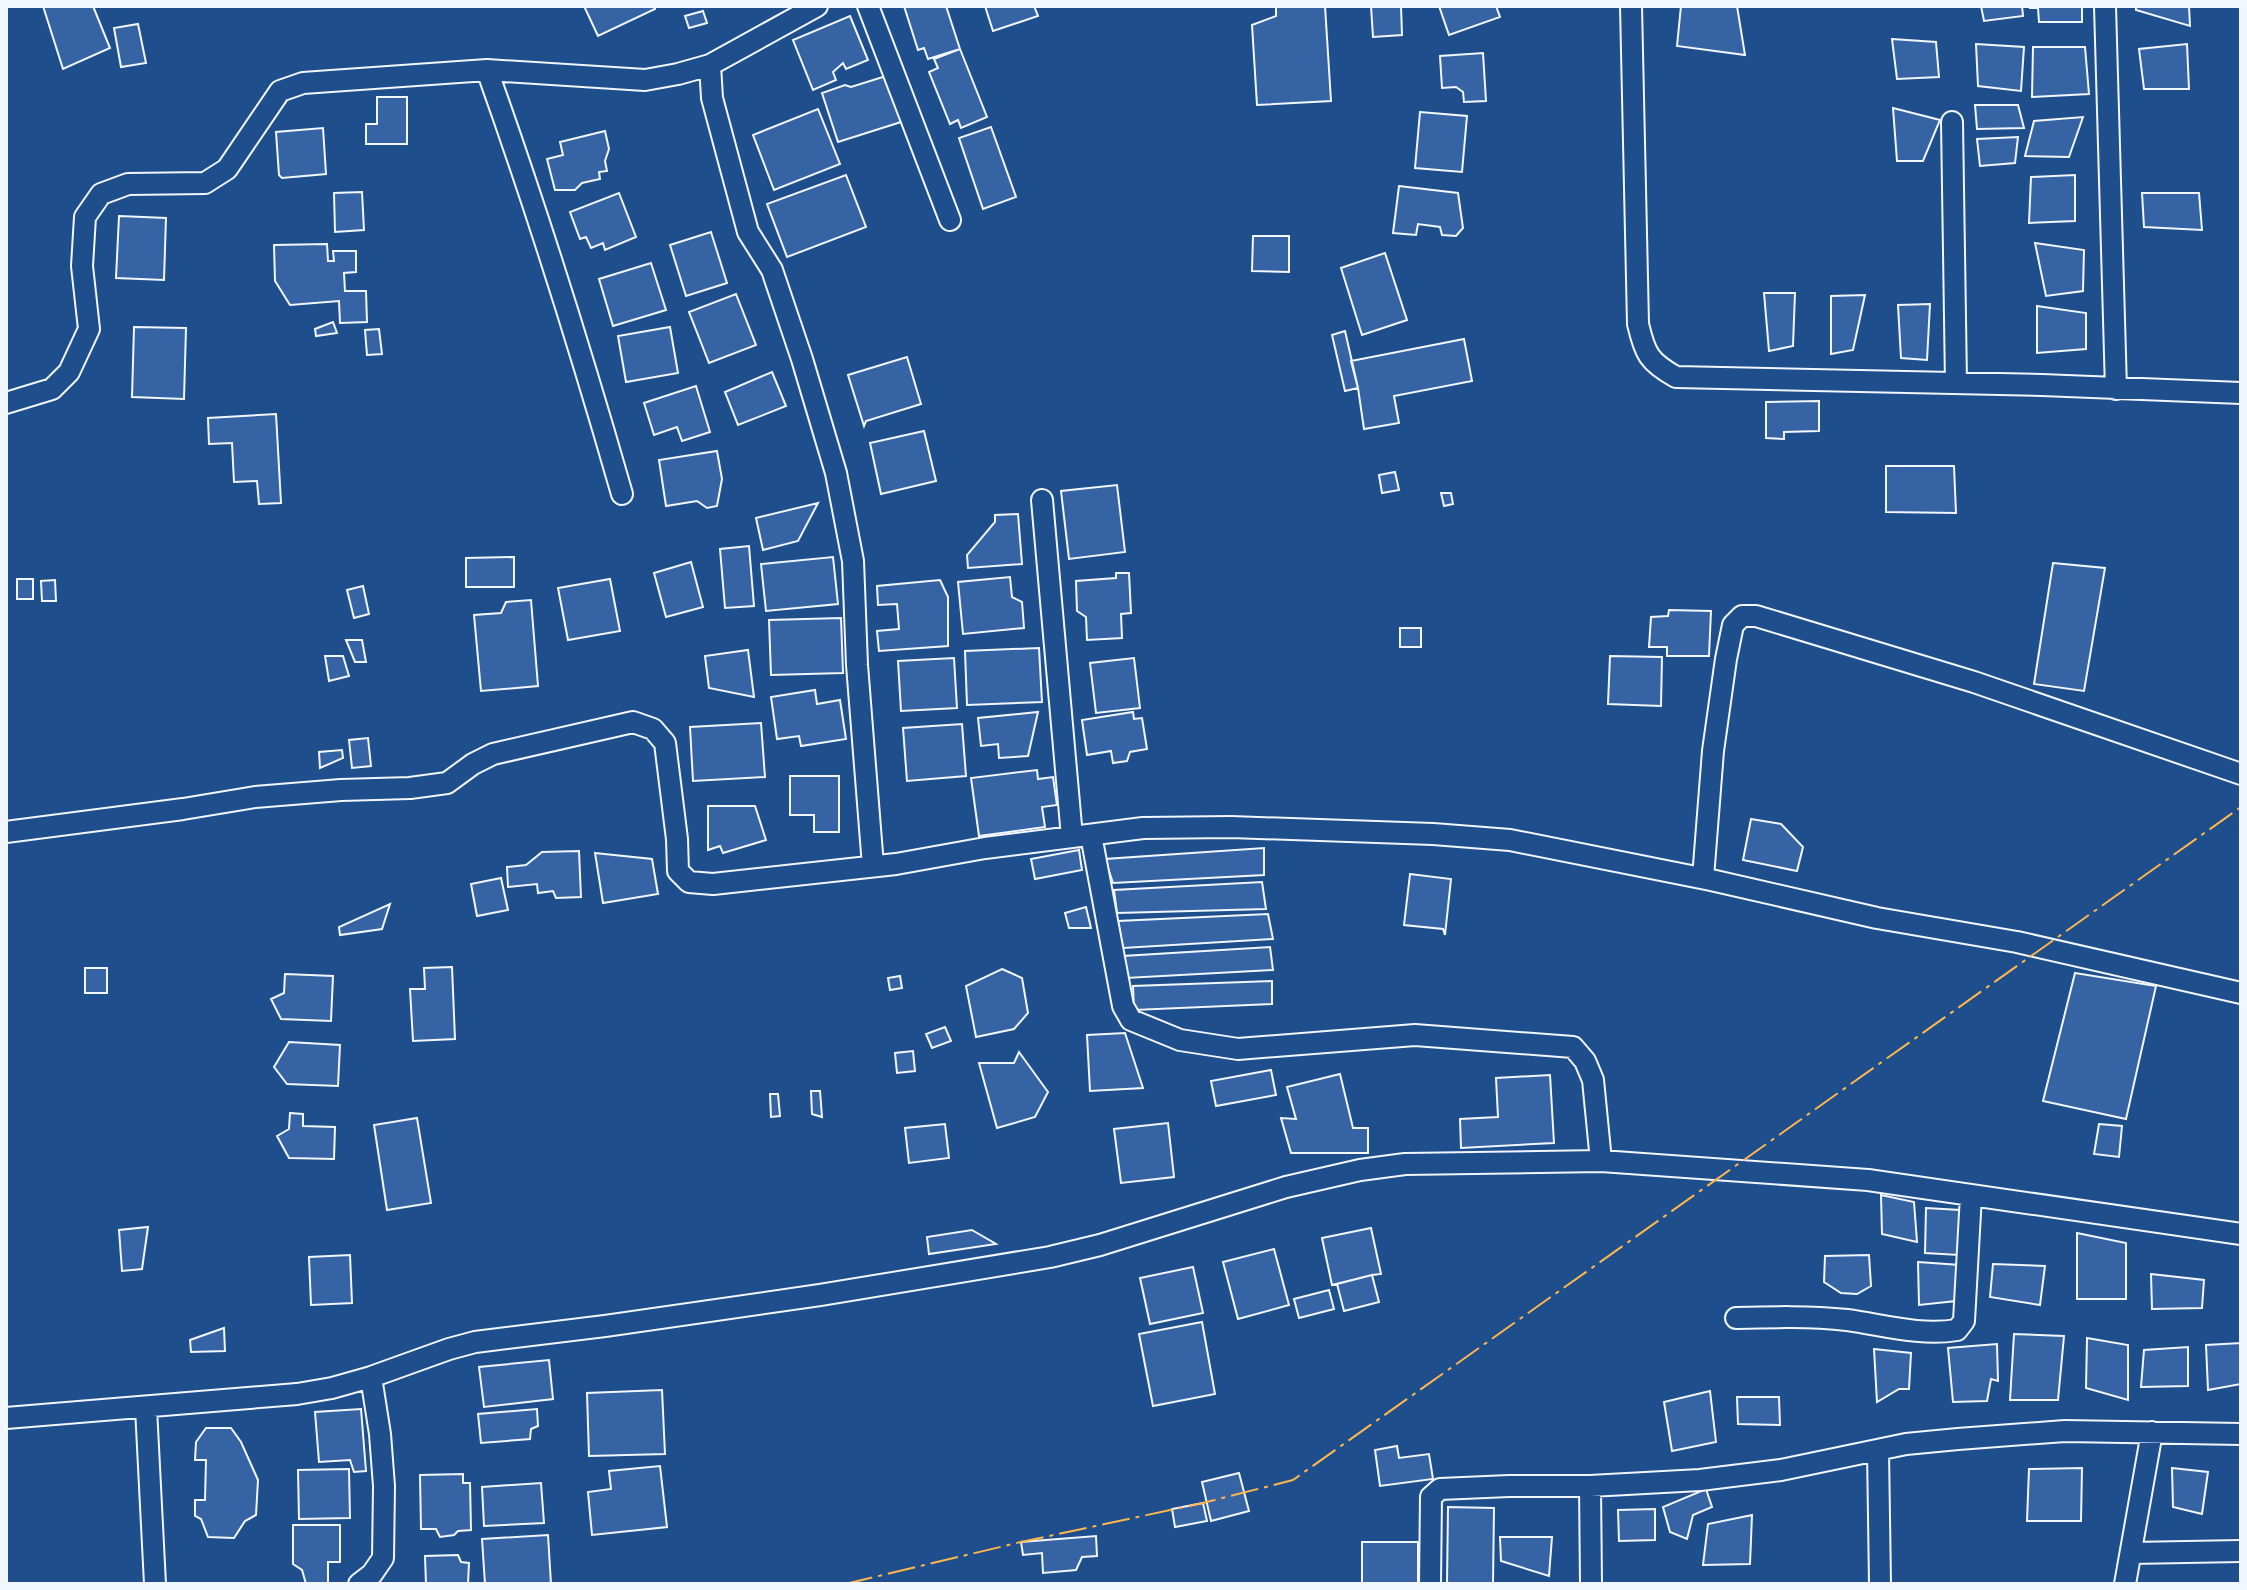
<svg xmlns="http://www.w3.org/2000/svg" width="2247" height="1590" font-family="'Libre Baskerville',serif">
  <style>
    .building { fill: #3563a3; stroke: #f2f6ff; stroke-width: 2 }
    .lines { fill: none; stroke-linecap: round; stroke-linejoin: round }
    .street-casing { stroke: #f2f6ff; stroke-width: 24 }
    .street { stroke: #1f4e8c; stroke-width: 20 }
    .power { stroke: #ffb74d; stroke-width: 2; stroke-dasharray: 28 6 4 6; stroke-linecap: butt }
  </style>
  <rect width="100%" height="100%" fill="#1f4e8c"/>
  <path class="building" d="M43 6H93L110 48 63 69Z
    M584 6H654L655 9 598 36Z
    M904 6H946L960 49 928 59 924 48 918 50Z
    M985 6H1034L1038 16 993 31Z
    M1276 6H1325L1331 101 1257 105 1252 25 1276 16Z
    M1371 6H1401L1402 35 1373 37Z
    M1439 6H1496L1500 17 1449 35Z
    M1681 6H1737L1745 55 1677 46Z
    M1981 6H2022L2023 16 1984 21Z
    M2030 6H2082V22H2039L2038 8H2030Z
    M2136 6H2189L2190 26 2136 10Z
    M703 11 707 23 689 28 685 16Z
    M850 16 868 60 846 69 843 63 833 72 836 80 813 90 793 40Z
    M138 24 146 63 121 67 114 28Z
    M1892 39 1936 42 1939 77 1897 79Z
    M1976 44 2024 47 2021 91 1978 86Z
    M2187 44 2189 89H2144L2139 49Z
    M2033 47H2085L2089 94 2032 97Z
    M960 49 987 117 961 128 958 120 950 124 929 72 938 68 934 59Z
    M1483 53 1486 101 1464 102 1463 92 1456 87 1442 88 1440 56Z
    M886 76 901 122 838 142 822 93 845 85 851 87Z
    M377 97H407V144H366V124H377Z
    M1975 105H2018L2024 128 1977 129Z
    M1893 108 1940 120 1923 161H1897Z
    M818 109 840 164 774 190 753 135Z
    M1420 112 1467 116 1462 172 1415 168Z
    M2083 117 2069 157 2025 156 2034 121Z
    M991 127 1016 197 983 209 959 138Z
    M323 128 326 174 282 178 279 175 276 132Z
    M605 131 609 149 605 161 607 171 599 172 600 179 582 183 575 190H555L547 159 563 155 560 142Z
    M2018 137 2015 163 1980 166 1977 139Z
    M846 175 866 227 787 257 767 204Z
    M2075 175V221L2029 223 2031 177Z
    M1399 186 1458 193 1463 228 1456 236 1442 235 1440 227 1418 224 1416 235 1393 233Z
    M362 192 364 230 335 232 334 193Z
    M619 193 636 237 605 250 603 243 591 248 586 237 580 239 570 212Z
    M2142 193H2199L2202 230 2144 227Z
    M119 216 166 218 164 280 116 278Z
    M711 232 727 283 686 296 670 245Z
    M1253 236H1289V272L1252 271Z
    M2035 243 2084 250 2083 291 2046 296Z
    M327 244 328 261H334L333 251H356V272L344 273 345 291H366L367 322 340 323 339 301 290 305 275 281 274 245Z
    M1385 253 1407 320 1362 335 1341 268Z
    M651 263 666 310 613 326 599 279Z
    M1764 293H1795L1793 346 1769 351Z
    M736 294 756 345 709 363 689 312Z
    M1865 295 1853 350 1831 354V296Z
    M1930 304 1927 360 1901 358 1898 305Z
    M2037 306 2086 313V349L2037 353Z
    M333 322 337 333 316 336 315 329Z
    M134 327 186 328 184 399 132 397Z
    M670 327 678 373 626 382 618 336Z
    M379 329 382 354 367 355 365 330Z
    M1345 331 1358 388 1345 391 1332 335Z
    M1464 339 1472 381 1394 396 1399 423 1364 429 1358 388 1351 361Z
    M907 357 921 404 866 421 864 426 848 375Z
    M772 372 786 406 738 425 725 392Z
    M696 386 710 432 682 441 677 427 654 435 644 403Z
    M1819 401V431L1784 432V439L1766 438V402Z
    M276 414 281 503 259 504 257 481 234 482 232 443 209 444 208 418Z
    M924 431 936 481 881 494 870 443Z
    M717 451 722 479 717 506 707 508 697 501 666 506 659 460Z
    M1886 466H1954L1956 513 1886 512Z
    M1395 472 1399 490 1382 493 1379 475Z
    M1117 485 1125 552 1069 559 1061 491Z
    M1441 493H1451L1453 504 1444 506Z
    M818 503 798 541 763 550 756 518Z
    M1018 514 1022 564 968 568 967 555 995 522V515Z
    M749 546 754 606 725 608 720 549Z
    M514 557V587H466V558Z
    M833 557 838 604 766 611 761 564Z
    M691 562 703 607 666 617 654 573Z
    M2053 563 2105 568 2084 691 2034 684Z
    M1116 573H1129L1131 613 1121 614 1122 638 1087 640 1086 617 1077 611 1076 581 1116 578Z
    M1010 577 1012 597 1022 602 1024 628 963 634 958 582Z
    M17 579H33V599H17Z
    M610 579 620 631 568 640 558 588Z
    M55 580 56 601H42L41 581Z
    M940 580 948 597V646L879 651 877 631 899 629 897 604 878 605 877 586Z
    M363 586 369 614 354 618 347 590Z
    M531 600 538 686 481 691 474 615 501 613 506 602Z
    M1669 610 1711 611 1709 656H1667V647H1649L1651 617 1668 616Z
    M841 618 843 673 771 675 769 620Z
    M1400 628H1421V647H1400Z
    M346 640H362L366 662H355Z
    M1039 648 1042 702 967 705 965 651Z
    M748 650 754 697 709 688 705 656Z
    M325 656H343L349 676 329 681Z
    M1610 656 1662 657 1661 706 1608 704Z
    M954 658 957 708 901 711 898 661Z
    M1134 658 1140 708 1096 713 1090 663Z
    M815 690 817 704 840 700 846 739 801 746 799 736 777 739 771 697Z
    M1038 712 1028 756 999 758 998 744 981 746 978 718Z
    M1133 712 1134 719 1142 718 1147 749 1130 752 1127 761 1113 763 1111 751 1087 755 1082 720Z
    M761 723 765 777 693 781 690 727Z
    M962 724 966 776 907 781 903 728Z
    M368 738 371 766 352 768 349 740Z
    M342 750 343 758 320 768 319 752Z
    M1037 770 1038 779 1053 777 1057 805 1042 807 1045 827 979 836 971 778Z
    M790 776H839V832H814V815H790Z
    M708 806H755L766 840 723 853 720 846 708 850Z
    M1751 819 1781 824 1803 847 1797 871 1743 860Z
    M1264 848V875L1113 883 1105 859Z
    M1079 850 1082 870 1035 879 1031 859Z
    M579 851 581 897 556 898 553 891 538 893 537 884 508 887 507 867 526 865 542 852Z
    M595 853 652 859 658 894 603 903Z
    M1410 874 1451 879 1445 935 1443 929 1404 925Z
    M501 878 508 910 477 916 471 884Z
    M1262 882 1266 909 1117 913 1114 890Z
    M390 904 382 929 340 935 339 927Z
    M1086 907 1091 928H1069L1065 913Z
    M1268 914 1273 939 1123 948 1118 921Z
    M1270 947 1273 970 1126 978 1123 956Z
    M452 967 455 1039 413 1041 410 989H425L424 968Z
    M85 968H107V993H85Z
    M1002 969 1022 978 1028 1013 1014 1029 976 1037 966 986Z
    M2075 973 2156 986 2126 1119 2043 1101Z
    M285 974 333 976 331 1021 281 1019 271 999 284 993Z
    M900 976 902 988 890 990 888 978Z
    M1272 981V1004L1134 1010 1133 986Z
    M945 1027 951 1041 932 1048 926 1034Z
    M1125 1033 1143 1088 1090 1091 1087 1035Z
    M289 1042 340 1045 338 1086 287 1084 274 1067Z
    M913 1051 915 1071 897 1073 895 1053Z
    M1019 1052 1048 1092 1035 1117 997 1128 979 1063H1014Z
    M1271 1070 1276 1095 1216 1106 1211 1081Z
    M1340 1074 1353 1128H1368V1153H1291L1281 1118 1296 1119 1287 1087Z
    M1550 1075 1554 1143 1461 1148 1460 1119 1498 1117 1496 1078Z
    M811 1091H820L822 1117 812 1114Z
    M770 1094H778L780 1116 771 1117Z
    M290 1113 303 1114V1126L335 1127 334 1159 289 1158 277 1136 289 1129Z
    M417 1118 431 1203 387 1210 374 1125Z
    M1168 1123 1174 1177 1121 1183 1114 1129Z
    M945 1124 949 1158 909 1163 905 1128Z
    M2099 1124 2122 1126 2119 1157 2094 1154Z
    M1881 1195 1914 1202 1917 1242 1882 1234Z
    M1926 1208 1960 1210 1959 1255 1925 1253Z
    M148 1227 142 1269 122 1271 119 1230Z
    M1371 1228 1381 1274 1372 1275 1332 1285 1322 1238Z
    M972 1230 996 1244 929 1254 927 1237Z
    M2077 1233 2126 1243V1299H2077Z
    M1274 1249 1289 1305 1238 1319 1223 1262Z
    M350 1255 352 1303 311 1305 309 1257Z
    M1869 1255 1871 1286 1857 1294 1841 1293 1824 1282 1825 1256Z
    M1918 1262 1960 1265 1956 1301 1919 1305Z
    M1993 1264 2045 1266 2040 1305 1990 1297Z
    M1193 1267 1203 1313 1150 1324 1140 1278Z
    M2151 1274 2204 1280 2202 1308 2152 1309Z
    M1372 1275 1379 1302 1344 1311 1337 1284Z
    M1329 1290 1334 1309 1299 1318 1294 1299Z
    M1202 1322 1215 1394 1153 1406 1139 1334Z
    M224 1328 225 1351 191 1352 190 1340Z
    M2014 1334 2064 1336 2058 1400H2010Z
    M2087 1338 2128 1345V1400L2086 1388Z
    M2241 1343V1384L2208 1390 2206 1345Z
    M1997 1344 1998 1381 1991 1379 1987 1401 1953 1402 1948 1348Z
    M2188 1347V1386L2141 1387 2144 1350Z
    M1874 1349 1911 1353 1909 1389H1899L1877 1402Z
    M549 1360 553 1399 484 1407 479 1367Z
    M662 1390 665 1454 589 1456 587 1393Z
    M1710 1391 1716 1442 1672 1451 1664 1402Z
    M1737 1397H1779L1780 1425 1738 1424Z
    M361 1409 366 1471 354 1472 350 1460 319 1462 315 1412Z
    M537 1409 538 1426 531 1429 530 1439 481 1443 478 1414Z
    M206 1428H231L241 1442 258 1480 256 1515 245 1521 234 1538 208 1537 201 1519 195 1516V1500H205L206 1460H195L196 1442Z
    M1397 1446 1399 1458 1429 1454 1433 1479 1380 1486 1375 1450Z
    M660 1466 667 1527 592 1535 588 1492 611 1489 609 1471Z
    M2082 1468 2081 1521H2027L2029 1469Z
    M2172 1468 2208 1472 2202 1514 2173 1507Z
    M349 1469 350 1518 299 1519 298 1470Z
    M1239 1473 1249 1511 1211 1521 1202 1482Z
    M463 1474V1483H470L471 1530 458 1531 454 1535 440 1537 436 1529H421L420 1475Z
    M541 1483 544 1523 484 1526 482 1487Z
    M1706 1489 1712 1507 1693 1515 1687 1539 1670 1532 1663 1507Z
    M1203 1503 1207 1521 1175 1527 1172 1509Z
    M1448 1507 1494 1508 1493 1584H1447Z
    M1655 1509V1540L1619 1541 1618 1510Z
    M1752 1515 1750 1564 1703 1565 1708 1524Z
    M293 1525H340V1562H328V1584H306L302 1570 293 1564Z
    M548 1535 551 1584H485L482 1539Z
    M1096 1536 1097 1556 1082 1557 1076 1570 1043 1573 1042 1553 1023 1555 1021 1542Z
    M1500 1537H1552L1549 1576 1501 1561Z
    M1362 1542H1418V1584H1362Z
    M458 1555 461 1562 469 1563 468 1584H426L425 1556Z"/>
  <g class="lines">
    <g class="street-casing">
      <path id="street" d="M868 6 950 220
        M1631 6 1638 324C1645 354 1649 362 1676 377L2042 385 2241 393
        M2105 6 2116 389
        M710 65 712 98 748 232 772 270 802 359 836 473 853 561 857 665 873 866
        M487 70C537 210 581 351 622 494
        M1952 122 1956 383
        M6 403 52 389 69 372 89 329 82 266 85 217 101 194 128 184 205 183 227 169 280 91 303 83 487 70 645 80 678 74 710 65 817 6
        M1042 500 1072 837
        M6 832 183 809 255 797 341 790 410 788 447 783 473 764 493 754 633 722 653 729 665 743 677 839 678 871 689 882 713 884 896 864 985 848 1143 828 1231 827 1433 834 1510 840 1711 880 1877 918 2017 942 2241 993
        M1091 835 1123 1006 1131 1020 1180 1040 1238 1049 1415 1035 1573 1047 1585 1061 1593 1080 1601 1161
        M1703 878 1713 751 1726 659 1733 625 1742 616H1756L1974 682 2241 774
        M1736 1318C1772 1317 1810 1316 1847 1320 1884 1325 1919 1336 1957 1330L1964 1321 1971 1195
        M146 1408 155 1584
        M6 1418 297 1394 332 1388 371 1377 449 1349 475 1342 605 1326 820 1295 1050 1257 1100 1245 1286 1187 1360 1170 1405 1164 1601 1161 1868 1180 2241 1234
        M1878 1450 1880 1584
        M1590 1486 1591 1584
        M2131 1553 2241 1551
        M359 1584 372 1574 383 1558 384 1486 380 1434 371 1377
        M1430 1584 1431 1497 1440 1489 1509 1486H1590L1700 1480 1781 1470 1906 1444 1958 1439 2065 1431 2241 1434
        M2125 1584 2152 1432"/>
    </g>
    <use href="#street" class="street"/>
    <path class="power" d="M845 1584 1021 1542 1203 1503 1293 1480 2241 807"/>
  </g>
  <rect width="2247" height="1590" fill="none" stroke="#f2f6ff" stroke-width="16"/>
</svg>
